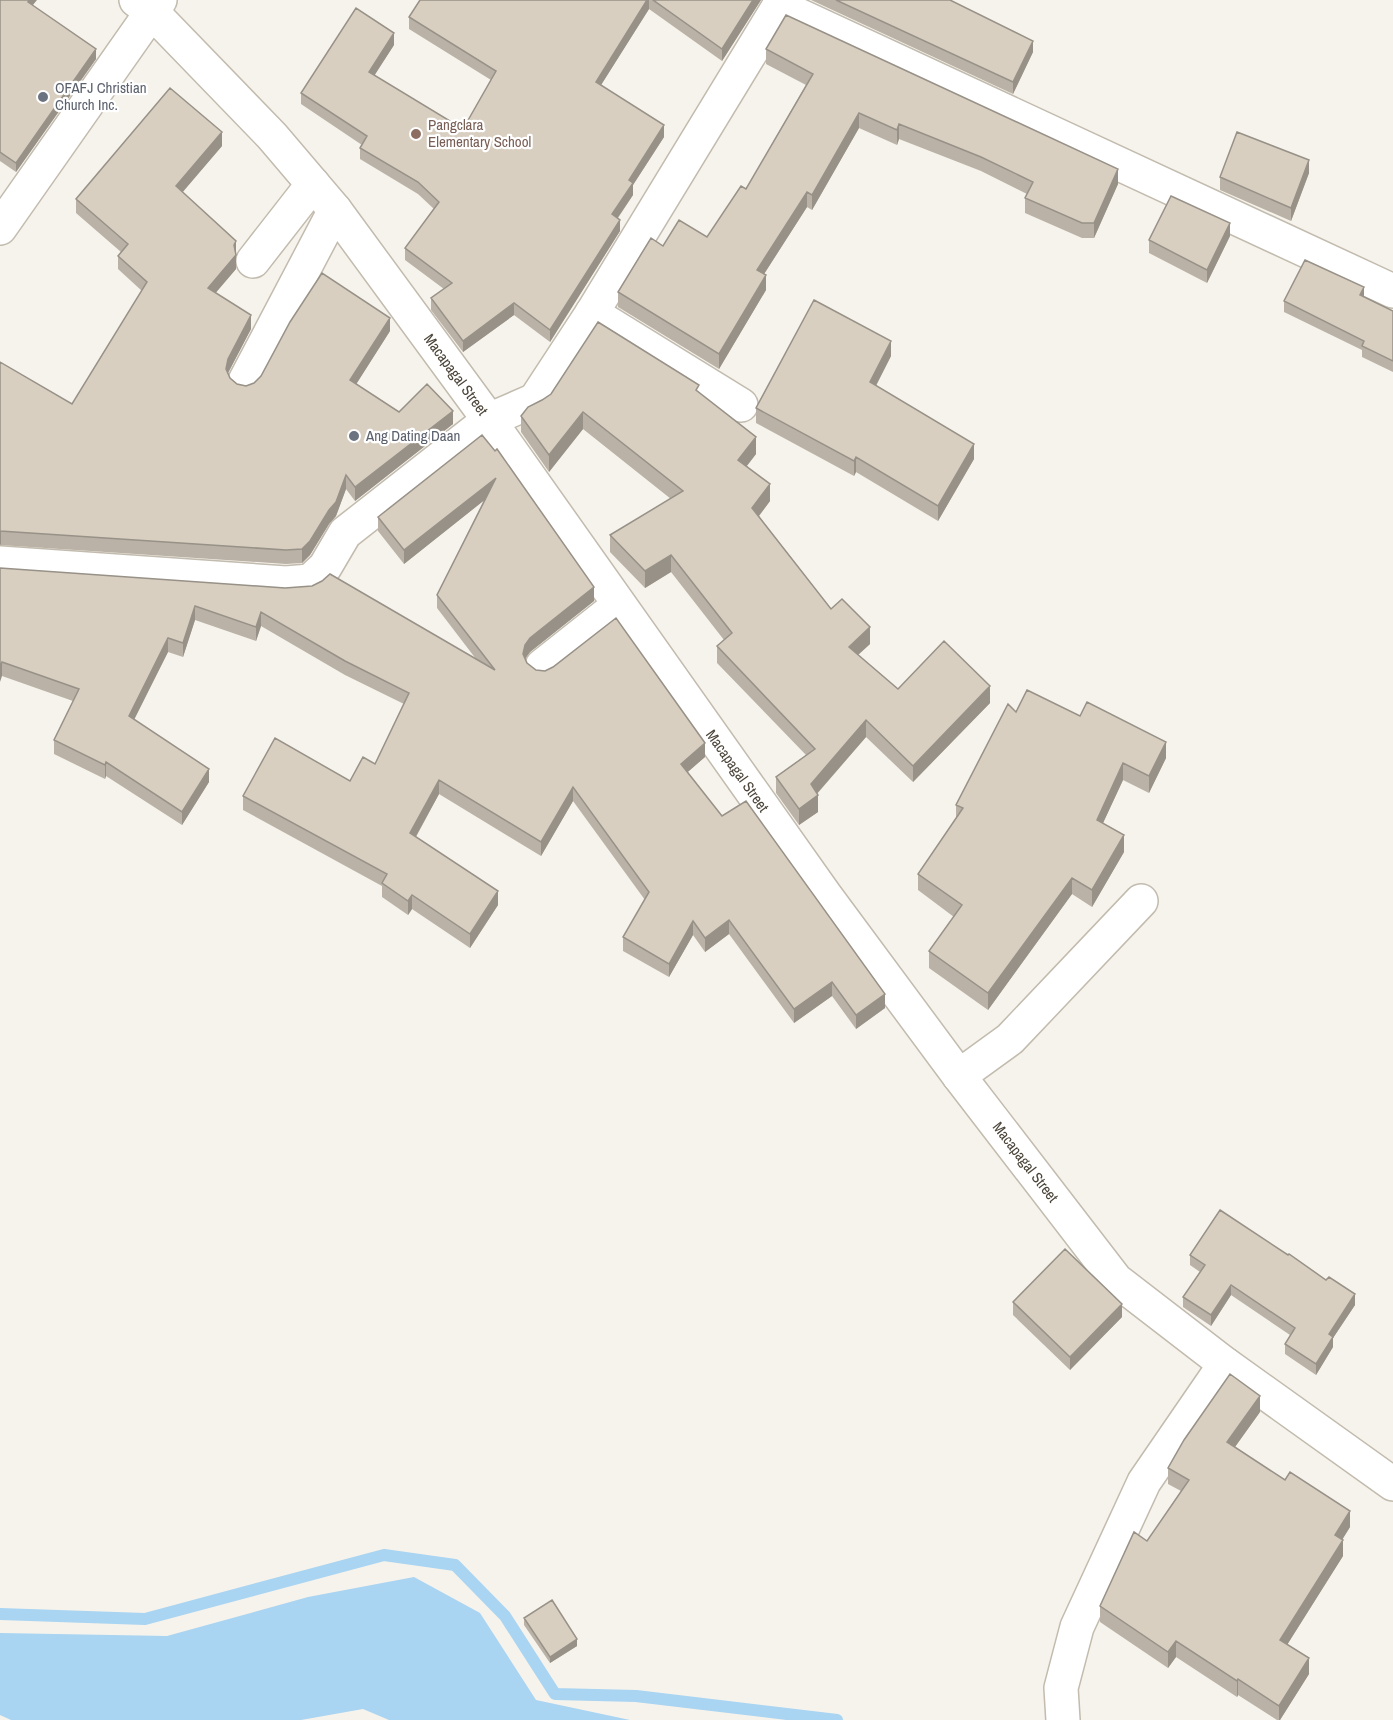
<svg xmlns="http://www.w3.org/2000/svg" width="1393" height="1720" font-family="'Archivo Narrow',sans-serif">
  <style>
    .water { fill: #a9d4f2 }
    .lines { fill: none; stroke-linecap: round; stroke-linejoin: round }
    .stream { stroke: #a9d4f2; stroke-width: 12 }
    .minor-casing { stroke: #c2bbae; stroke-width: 36 }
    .minor { stroke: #fff; stroke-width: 33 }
    .wall { fill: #bab2a6 }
    .shaded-wall { fill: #979187 }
    .building { fill: #d8cfc1; stroke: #979187; stroke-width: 1.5 }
    .worship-dot { fill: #6b7280; stroke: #fff; stroke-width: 2 }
    .education-dot { fill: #8d6e63; stroke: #fff; stroke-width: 2 }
    .labels { text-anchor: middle; stroke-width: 4.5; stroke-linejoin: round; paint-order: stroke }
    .worship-label { font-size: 15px; fill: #5b616d; stroke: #fff; text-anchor: start }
    .education-label { font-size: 15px; fill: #785e54; stroke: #fff; text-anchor: start }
    .street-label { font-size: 15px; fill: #4b4439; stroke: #fff }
  </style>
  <rect width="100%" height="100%" fill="#f6f3ec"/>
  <path class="water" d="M414 1577 480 1613 536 1700 630 1720H389L363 1709 301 1720H11L0 1715V1633L167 1636 308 1597Z"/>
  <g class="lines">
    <path class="stream" d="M0 1614 145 1619 384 1555 455 1565 505 1616 555 1694 636 1696 837 1720"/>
    <g class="minor-casing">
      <g id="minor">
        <path id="s1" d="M136 0 152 12 272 136 335 210 489 420 825 895 959 1076 1116 1280 1225 1364 1393 1484"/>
        <path d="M0 228 160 0"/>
        <path d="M253 261 313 184"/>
        <path d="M592 313 741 405"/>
        <path d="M245 381 335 210"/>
        <path d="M0 563 286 583 310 581 325 567 345 533 489 420 535 400 592 313 779 6 1393 291"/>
        <path d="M542 666 619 605"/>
        <path d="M959 1076 1010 1039 1141 901"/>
        <path d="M1063 1720 1061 1688 1077 1627 1144 1482 1225 1364"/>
      </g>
    </g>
    <use href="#minor" class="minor"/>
  </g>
  <path class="wall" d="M0 0 33 5 96 59 16 172 0 161Z
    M420 0H761L722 61 649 9 601 85 664 137 633 185V195L618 218 620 231 550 342 514 315 463 352 431 310V298L444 289 405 260V248L434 209 418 194 360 159V148L362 145 301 104V93L394 45 374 75 463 129 491 80 409 29V17Z
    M811 0H950L1033 52 1013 94Z
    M766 49 1118 184 1094 238H1082L1025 213V198L1027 194 981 171 899 139 897 145 859 128 812 210 807 207 764 274 766 290 719 369 618 307V292L663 246 707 237 746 189 806 85 766 64Z
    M222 146 182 192 236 241V269L215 293 251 329 228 373 230 378 237 384 246 386 390 331 356 384 399 412 453 424 355 501 346 489 336 516 329 524 310 555 302 563 286 564 0 545V362L72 404 142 291 118 269V256L121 252 76 213V199Z
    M1309 173 1291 221 1220 190V177Z
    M1230 236 1207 283 1149 253V240Z
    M1364 297 1393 311V372L1362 357V350L1284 312V301Z
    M891 356 876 386 974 459 938 521 856 472 854 476 756 423V408Z
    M699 392 756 454 747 466 770 501 759 516 831 609 870 644 858 655 898 689 990 703 913 782 866 737 817 794 818 812 799 825 776 793V777L806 755 717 663V646L724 640 671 572 645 588 610 552V535L671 499 583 429 549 472 521 432V416Z
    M482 435 594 601 530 652 525 658 527 663 536 670 705 757 687 772 722 816 885 1008 856 1029 832 996 794 1023 729 934 705 952 693 935 669 977 623 951V937L645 900 573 801 541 856 439 794 416 837 498 905 470 948 412 909 408 915 382 897V886L243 810V796L350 781 375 764 404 704 345 675 261 626 256 641 195 620 183 657 168 652 134 719 209 782 182 825 106 776 105 779 54 754V740L73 701 2 676 0 568 285 588 476 659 437 608V595L484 500 404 564 378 531V517Z
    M1016 712 1166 758 1149 793 1123 780 1103 823 1124 852 1092 907 1072 894 988 1010 929 968V951L954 917 918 890V874L956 818V805Z
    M1190 1255 1355 1305 1333 1338V1347L1316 1375 1285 1354V1344L1290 1335 1231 1295 1211 1326 1183 1307V1297L1200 1272 1190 1265Z
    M1013 1302 1122 1317 1070 1370 1013 1315Z
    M1260 1412 1235 1447 1350 1527 1342 1540 1343 1556 1287 1645 1309 1674 1280 1720H1277L1238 1695 1237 1697 1176 1657 1168 1668 1100 1622V1606L1147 1541 1181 1491 1168 1484V1468Z
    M524 1618 577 1646 550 1663 524 1625Z"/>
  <path class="shaded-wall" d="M30 0H37L28 11V2Z
    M647 0H649V9L596 93V82Z
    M753 0H761L722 61V49Z
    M394 33V45L369 84V72Z
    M1033 41V52L1013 94V82Z
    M96 49V59L16 172V163Z
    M859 113V128L812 210V195Z
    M899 124V139L897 145V130Z
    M664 125V137L633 185V195L612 226V214L629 180Z
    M222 132V146L176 200V186Z
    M1309 160V173L1291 221V208Z
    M1118 169V184L1094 238V223Z
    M807 192V207L757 285V270Z
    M620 220V231L550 342V330Z
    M1230 223V236L1207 283V270Z
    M236 241V269L208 302V288L234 245Z
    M766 275V290L719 369V354Z
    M1364 287V298L1360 295Z
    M514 303V315L463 352V341Z
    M251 315V329L228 373 226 369 228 359Z
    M390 318V331L350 394V380Z
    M891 341V356L870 397V382Z
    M453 411V424L355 501V487Z
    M583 412V429L549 472V455Z
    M756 437V454L738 477V460Z
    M974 444V459L938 521V506Z
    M856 457V472L854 476V461Z
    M346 475V489L336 516 329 524 310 555 302 563V549L329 510Z
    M496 478V491L404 564V550Z
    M770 484V501L752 525V508Z
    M1 530V544L0 545V531Z
    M671 555V572L645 588V571Z
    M594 587V601L530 652 525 659 523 654 525 645 530 638Z
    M195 606V620L183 657V643Z
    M261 612V626L256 641V627Z
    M870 627V644L849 663V647Z
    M168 638V652L129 730V716Z
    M2 662V676L0 682V668Z
    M990 686V703L913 782V766Z
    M866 720V737L813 798 818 795V812L799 825V809L811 784Z
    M1166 742V758L1149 793V776Z
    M705 743V757L681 778V764Z
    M106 762V776L105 779V765Z
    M1123 763V780L1097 836V820Z
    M209 769V782L182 825V812Z
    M439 780V794L410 847V833Z
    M573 787V801L541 856V842Z
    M1124 835V852L1092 907V890Z
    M1072 878V894L988 1010V993Z
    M498 891V905L470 948V934Z
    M412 895V909L408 915V901Z
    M729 920V934L705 952V938Z
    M693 921V935L669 977V964Z
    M832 982V996L794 1023V1009Z
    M885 994V1008L856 1029V1015Z
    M1231 1285V1295L1211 1326V1315Z
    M1355 1294V1305L1333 1338V1347L1316 1375V1364L1329 1334Z
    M1122 1304V1317L1070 1370V1357Z
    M1260 1396V1412L1227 1458V1442Z
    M1350 1511V1527L1335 1551V1535Z
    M1343 1540V1556L1280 1656V1640Z
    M577 1639V1646L550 1663V1657Z
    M1176 1641V1657L1168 1668V1652Z
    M1309 1658V1674L1280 1720H1279V1706Z
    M1238 1679V1695L1237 1697V1681Z"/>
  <path class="building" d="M0 0H30L28 2 96 49 16 163 0 152Z
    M420 0H647L596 82 664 125 629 180 633 183 612 214 620 220 550 330 514 303 463 341 431 298 452 283 405 248 439 202 418 182 360 148 367 136 301 93 356 8 394 33 369 72 463 129 496 71 409 17Z
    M653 0H753L722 49Z
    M836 0H950L1033 41 1013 82Z
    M786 15 1118 169 1094 223H1082L1025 198 1033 182 981 157 899 124 897 130 859 113 812 195 807 192 757 270 766 275 719 354 618 292 651 238 663 246 679 220 707 237 741 186 746 189 813 74 766 49Z
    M170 88 222 132 176 186 236 241 234 245 236 255 208 288 251 315 228 359 226 369 230 378 237 384 246 386 254 383 261 376 290 322 322 273 390 318 350 380 399 412 427 384 453 411 355 487 346 475 336 502 329 510 310 541 302 549 286 550 0 531V362L72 404 147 282 118 256 128 244 76 199Z
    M1237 132 1309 160 1291 208 1220 177Z
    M1171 196 1230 223 1207 270 1149 240Z
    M1305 260 1364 287 1360 295 1393 311V361L1362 346 1364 341 1284 301Z
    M814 300 891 341 870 382 974 444 938 506 856 457 854 461 756 408Z
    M598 322 699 385 696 390 756 437 738 460 770 484 752 508 831 609 842 599 870 627 849 647 898 689 944 641 990 686 913 766 866 720 811 784 818 795 799 809 776 777 815 749 717 646 732 633 671 555 645 571 610 535 683 491 583 412 549 455 521 416 528 407 542 400 551 394Z
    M482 435 495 451 497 449 594 587 530 638 525 645 523 654 527 663 536 670 545 671 553 667 616 618 705 743 681 764 722 816 746 801 885 994 856 1015 832 982 794 1009 729 920 705 938 693 921 669 964 623 937 649 892 573 787 541 842 439 780 410 833 498 891 470 934 412 895 408 901 382 883 387 874 243 796 275 738 350 781 363 757 375 764 409 693 345 661 261 612 256 627 195 606 183 643 168 638 129 716 209 769 182 812 106 762 105 765 54 740 79 689 2 662 0 668V568L285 588 312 586 322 581 330 574 495 670 437 595 496 478 404 550 378 517Z
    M1027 690 1080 716 1087 702 1166 742 1149 776 1123 763 1097 820 1124 835 1092 890 1072 878 988 993 929 951 962 905 918 874 963 808 956 805 1008 704 1016 712Z
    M1220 1210 1288 1255 1289 1254 1326 1280 1329 1277 1355 1294 1329 1334 1333 1337 1316 1364 1285 1344 1295 1328 1231 1285 1211 1315 1183 1297 1205 1265 1190 1255Z
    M1065 1249 1122 1304 1070 1357 1013 1302Z
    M1230 1374 1260 1396 1227 1442 1285 1480 1290 1472 1350 1511 1335 1535 1343 1540 1280 1640 1309 1658 1279 1706 1238 1679 1237 1681 1176 1641 1168 1652 1100 1606 1134 1532 1147 1541 1189 1480 1168 1468 1184 1440Z
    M552 1600 577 1639 550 1657 524 1618Z"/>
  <g class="worship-dot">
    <circle cx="43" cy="97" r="6"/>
    <circle cx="354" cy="436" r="6"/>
  </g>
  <circle class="education-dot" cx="416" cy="134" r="6"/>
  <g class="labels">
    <g class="worship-label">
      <text x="55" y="93">OFAFJ Christian<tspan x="55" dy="17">Church Inc.</tspan></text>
      <text x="366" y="441">Ang Dating Daan</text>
    </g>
    <g class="education-label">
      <text x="428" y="130">Pangclara<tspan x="428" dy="17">Elementary School</tspan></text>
    </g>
    <g class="street-label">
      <text dy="5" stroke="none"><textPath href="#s1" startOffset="494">Macapagal Street</textPath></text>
      <text dy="5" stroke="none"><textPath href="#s1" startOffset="980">Macapagal Street</textPath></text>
      <text dy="5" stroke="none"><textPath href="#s1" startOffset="1466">Macapagal Street</textPath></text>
    </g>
  </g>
</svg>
